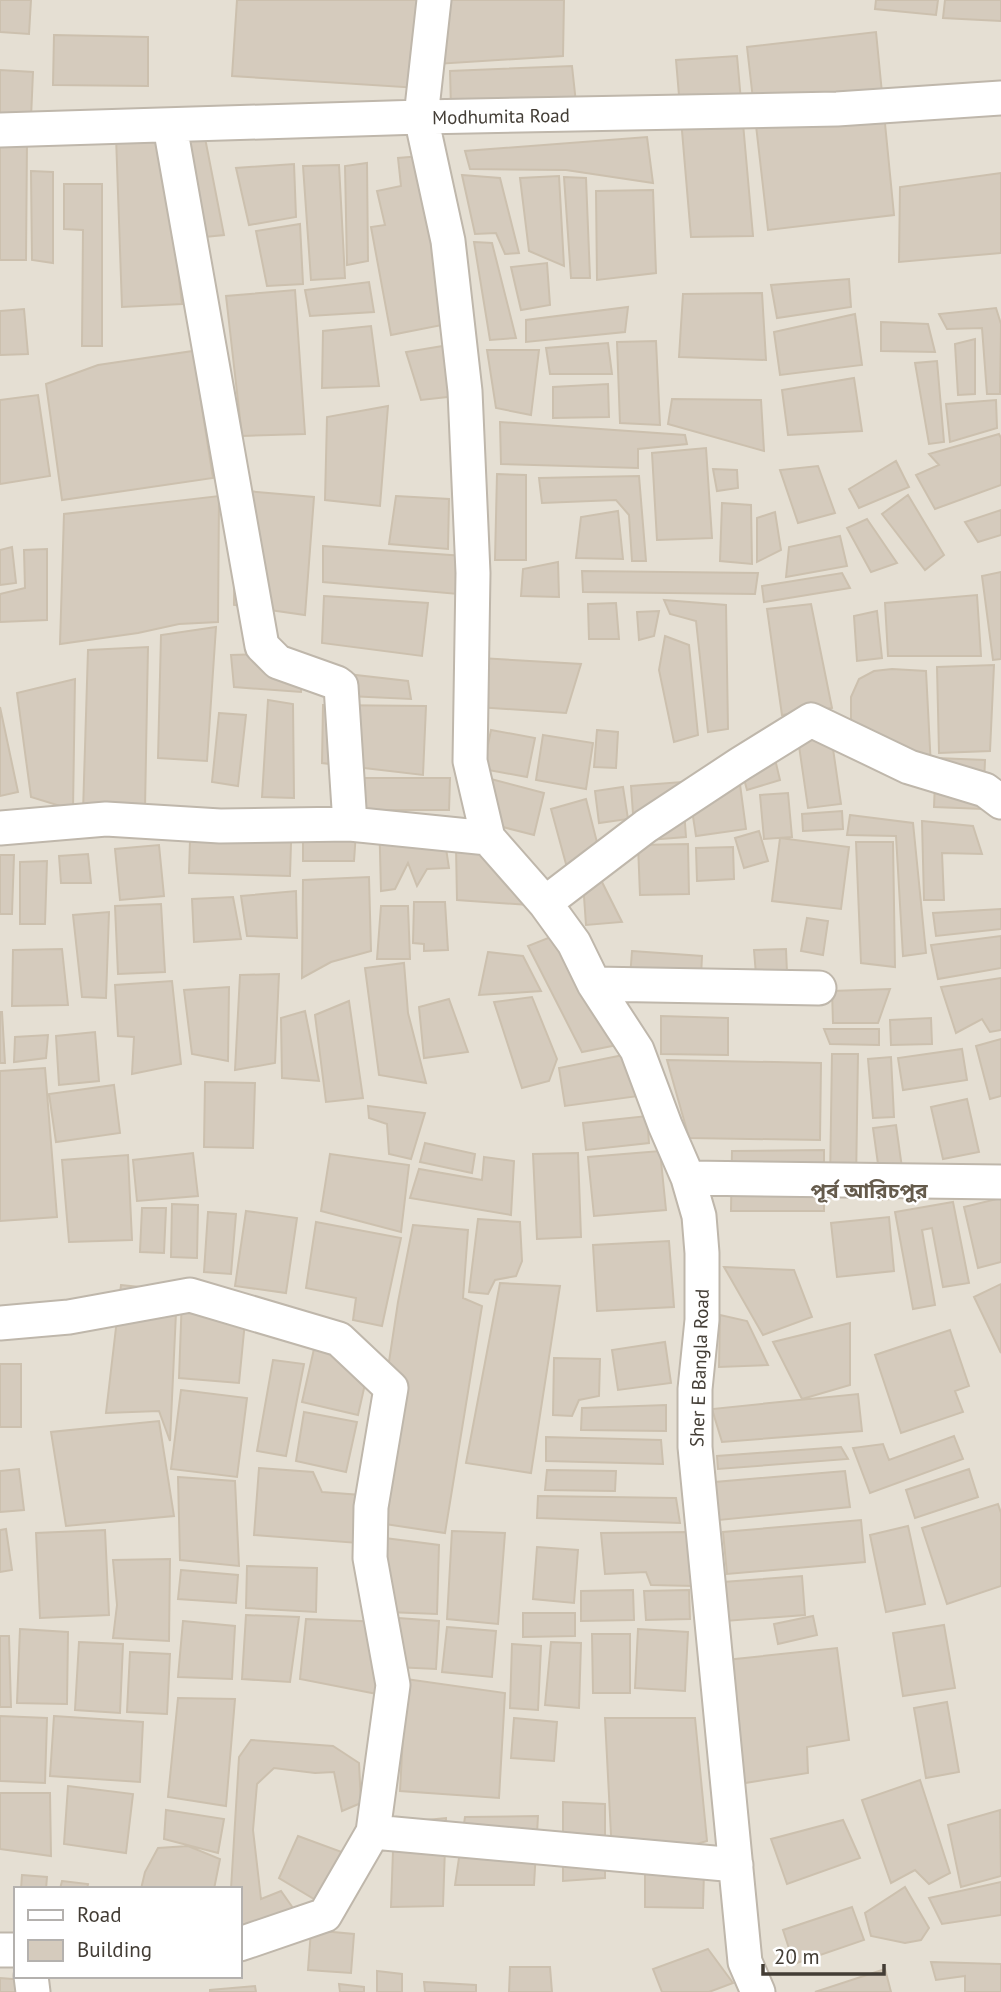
<svg xmlns="http://www.w3.org/2000/svg" width="1001" height="1992" font-family="'PT Sans','Noto Sans Bengali',sans-serif">
  <style>
    .residential { fill: #e5dfd3; fill-rule: evenodd }
    .building { fill: #d5cbbd; stroke: #ccc0ae; stroke-width: 2 }
    .lines { fill: none; stroke-linecap: round; stroke-linejoin: round }
    .street-casing { stroke: #bfb7ab; stroke-width: 37 }
    .street { stroke: #fff; stroke-width: 33 }
    .labels { text-anchor: middle; stroke-width: 5; stroke-linejoin: round; paint-order: stroke }
    .street-label { font-size: 19px; fill: #433d35; stroke: #fff }
    .neighbourhood-label { font-size: 21px; font-weight: bold; fill: #655b4c; stroke: #fff }
  </style>
  <rect width="100%" height="100%" fill="#f1ede4"/>
  <path class="residential" d="M0 0H1001V1992H0ZM16 1889H240V1976H16Z"/>
  <path class="building" d="M0 0H31L29 34 0 32Z
    M237 0H425L419 88 232 76Z
    M442 0H564L563 56 436 64Z
    M876 0H938L936 15 875 9Z
    M945 0H1001V21L943 18Z
    M876 32 894 215 768 230 747 47Z
    M54 35 148 37V86L53 85Z
    M737 56 753 236 691 237 676 60Z
    M572 66 576 103 451 108 450 71Z
    M0 70 33 72 31 118 0 117Z
    M162 134 182 304 122 307 116 136Z
    M647 137 653 183 566 170 470 169 465 151Z
    M205 138 224 235 195 238 181 141Z
    M0 139H27L26 260H0Z
    M421 156 447 324 391 335 371 227 385 225 377 191 401 186 398 158Z
    M367 163 368 261 347 265 345 166Z
    M294 164 296 217 249 225 236 168Z
    M339 165 345 278 311 280 303 166Z
    M31 171 53 172V263L32 260Z
    M1001 173V253L899 262 900 187Z
    M462 175 500 178 519 253 505 254 496 233 475 234Z
    M559 176 564 266 529 251 520 178Z
    M564 177 586 178 590 278H571Z
    M64 184H102V346H82L83 230 64 229Z
    M653 190 656 273 597 280 596 191Z
    M300 224 303 284 267 286 256 231Z
    M474 242 492 243 516 338 490 340Z
    M547 263 550 305 521 310 511 267Z
    M849 279 851 307 777 318 771 285Z
    M369 282 374 312 310 316 305 290Z
    M295 290 305 434 242 436 226 296Z
    M762 293 766 360 679 357 683 294Z
    M628 307 625 332 526 342V320Z
    M996 308 1001 324 1000 394H987L982 328 947 329 939 314Z
    M24 309 28 354 0 355V311Z
    M855 314 862 365 780 375 774 332Z
    M881 322 928 324 935 352 881 351Z
    M371 326 379 386 322 388 323 331Z
    M975 339V394L958 395 955 344Z
    M656 341 660 425 620 423 617 342Z
    M608 343 612 374H550L546 348Z
    M449 345 456 396 421 400 406 352Z
    M487 350H539L531 415 496 408Z
    M193 351 213 478 62 500 46 384 98 365Z
    M937 361 944 442 929 444 915 363Z
    M854 378 862 431 788 435 782 390Z
    M608 384 609 417 553 418V387Z
    M38 395 50 476 0 484V400Z
    M672 399 761 400 764 451 668 424Z
    M996 400 997 428 950 442 946 404Z
    M388 406 380 506 325 500 327 417Z
    M500 422 685 435 687 444 638 449V468L501 464Z
    M999 434 1001 438V485L935 509 916 475 939 465 929 454Z
    M706 448 712 538 657 540 652 453Z
    M896 461 909 487 859 508 849 489Z
    M818 466 835 513 798 523 780 470Z
    M713 469 737 470 738 488 717 491Z
    M497 474 526 475V560H495Z
    M639 476 646 561H632L629 515 616 500 542 503 539 478Z
    M235 490 314 497 305 615 234 605Z
    M908 495 944 555 925 570 882 514Z
    M219 496 218 622 179 624 138 633 60 644 64 514Z
    M396 496 449 499 448 549 389 544Z
    M722 503 751 505 752 564 720 561Z
    M1001 510V535L978 542 965 522Z
    M618 511 623 559 576 558 581 517Z
    M775 512 781 550 757 562V518Z
    M867 519 897 563 871 572 847 528Z
    M840 536 847 566 786 577 789 547Z
    M323 546 464 556 458 594 323 582Z
    M12 547 16 583 0 585V550Z
    M47 549V620L0 622V594L25 588 24 550Z
    M558 562 559 597 521 596 523 569Z
    M582 571 758 573 755 594 583 592Z
    M1001 572V659L993 660 982 576Z
    M842 573 850 588 764 602 762 586Z
    M977 595 981 656H888L885 603Z
    M324 596 428 603 422 656 322 643Z
    M664 600 726 605 728 729 708 732 696 621 670 614Z
    M616 603 619 639H589L588 604Z
    M811 604 832 708 782 715 767 609Z
    M659 611 654 636 639 640 637 612Z
    M877 611 882 658 857 661 854 616Z
    M216 627 207 761 158 758 161 635Z
    M665 636 689 645 698 735 674 742 659 670Z
    M148 647 145 809 83 812 88 650Z
    M303 653 301 692 234 687 231 655Z
    M480 658 581 664 566 713 477 707Z
    M994 665 990 751 939 753 937 667Z
    M892 669 926 671 932 787 882 773 865 756 851 720V697L859 679 874 671Z
    M321 671 408 681 411 699 326 695Z
    M75 679 73 810 31 797 17 693Z
    M268 700 293 704 294 798 262 797Z
    M323 705 426 706 423 775 322 763Z
    M0 707 18 792 0 796Z
    M219 713 246 715 238 786 212 782Z
    M491 730 535 738 527 777 483 769Z
    M597 730 618 732 616 768 594 767Z
    M543 735 593 743 586 789 536 780Z
    M831 735 841 804 808 808 798 739Z
    M774 755 780 780 747 790 740 764Z
    M936 758 985 760 983 809 934 807Z
    M739 777 746 829 696 836 688 784Z
    M354 778H450L449 810H354Z
    M487 778 544 793 534 835 491 824Z
    M682 782 686 837 635 841 631 786Z
    M623 787 628 819 599 823 595 791Z
    M788 793 792 837 764 839 760 795Z
    M586 799 603 866 569 875 551 809Z
    M191 809 292 810 290 876 189 873Z
    M842 811 843 829 803 831 802 814Z
    M379 813 442 822 449 868 427 869 417 886 408 863 395 889 381 891Z
    M850 815 913 823 926 953 903 956 896 836 847 835Z
    M303 816 357 817 354 861H303Z
    M922 821 973 826 982 854 942 853 944 900H924Z
    M759 831 768 861 744 868 735 838Z
    M780 838 849 847 841 909 772 901Z
    M856 842H893L895 967 861 963Z
    M485 844 520 849 559 907 457 900 456 847Z
    M688 844 689 894 640 895 638 845Z
    M159 845 164 896 120 900 115 849Z
    M733 847 734 879 697 881 696 848Z
    M88 854 91 883H61L59 856Z
    M0 855H14L12 914H0Z
    M47 861 45 924H20V862Z
    M369 877 371 951 331 962 302 978 303 880Z
    M601 880 622 922 586 925 583 882Z
    M296 891 297 938 247 936 241 896Z
    M233 897 241 939 194 942 192 899Z
    M414 902H445L448 950 424 951V944L413 943Z
    M161 904 165 972 118 974 115 906Z
    M381 906H408L410 959H377Z
    M1001 909V929L936 936 933 913Z
    M109 912 106 998 82 997 73 915Z
    M807 918 828 921 823 955 801 951Z
    M576 927 632 1042 582 1052 528 946Z
    M1001 936V968L938 979 931 945Z
    M62 949 68 1005 12 1006 13 950Z
    M786 949 787 973 756 975 754 950Z
    M632 951 702 956 700 997 629 992Z
    M488 952 523 956 541 991 479 995Z
    M404 963 408 1013 426 1083 379 1075 365 968Z
    M279 974 275 1063 235 1070 240 975Z
    M1001 978V1030L990 1032 982 1019 956 1033 941 987Z
    M172 981 181 1064 132 1074 134 1037 118 1036 115 985Z
    M229 987 228 1061 192 1054 184 990Z
    M890 989 878 1023H833L832 991Z
    M532 997 557 1059 549 1081 522 1088 494 1002Z
    M449 999 468 1052 424 1058 419 1007Z
    M349 1001 363 1098 326 1102 315 1015Z
    M305 1011 319 1081 282 1078 281 1018Z
    M0 1012H2L5 1063H0Z
    M661 1016 728 1018V1055L661 1054Z
    M931 1018 932 1044 891 1045 890 1020Z
    M824 1029H879V1045L830 1044Z
    M95 1032 99 1081 59 1085 56 1036Z
    M48 1035 46 1058 14 1062 15 1037Z
    M1001 1039V1096L990 1099 976 1046Z
    M962 1049 967 1080 903 1090 898 1058Z
    M643 1051 646 1095 565 1106 559 1068Z
    M832 1054H858L856 1183H830Z
    M891 1057 894 1117 873 1118 868 1059Z
    M667 1060 821 1063 820 1140 689 1138Z
    M45 1068 57 1217 0 1221V1071Z
    M205 1082 255 1083 253 1148 204 1147Z
    M114 1085 120 1133 56 1142 49 1094Z
    M967 1099 979 1152 943 1159 931 1107Z
    M368 1106 425 1113 411 1159 389 1154 387 1124 369 1118Z
    M647 1116 649 1143 586 1150 583 1123Z
    M896 1125 903 1175 961 1190 883 1200 873 1128Z
    M425 1143 475 1154 472 1173 420 1162Z
    M824 1150V1211H731L732 1151Z
    M660 1151 666 1210 594 1216 588 1157Z
    M193 1153 198 1196 137 1201 133 1160Z
    M578 1153 581 1237 537 1239 533 1154Z
    M330 1154 409 1165 401 1232 321 1211Z
    M128 1155 132 1240 69 1242 62 1160Z
    M484 1157 514 1161 511 1215 410 1198 419 1169 482 1180Z
    M1001 1198V1262L978 1268 964 1207Z
    M953 1202 969 1283 943 1287 932 1228 922 1230 935 1305 913 1309 895 1212Z
    M172 1204 198 1205 197 1258 171 1257Z
    M142 1208H166L164 1253 140 1252Z
    M246 1211 297 1218 286 1293 235 1286Z
    M208 1212 236 1214 231 1274 204 1272Z
    M889 1217 894 1271 837 1277 831 1223Z
    M478 1219 520 1222 522 1261 516 1276 495 1280 488 1294 469 1292Z
    M316 1222 401 1238 382 1326 353 1320 356 1298 306 1288Z
    M413 1225 468 1230 463 1298 482 1306 445 1533 365 1521 398 1302Z
    M669 1241 674 1307 597 1311 593 1245Z
    M724 1267 794 1270 812 1317 763 1335Z
    M500 1283 560 1286 531 1473 466 1463Z
    M1001 1284V1353L974 1297Z
    M121 1285 177 1291 170 1441 159 1411 106 1413Z
    M182 1296 246 1311 239 1383 179 1378Z
    M720 1315 747 1321 768 1365 719 1367Z
    M850 1323V1385L802 1399 773 1342Z
    M950 1330 969 1386 955 1391 963 1412 901 1433 875 1355Z
    M316 1340 372 1353 358 1415 302 1402Z
    M665 1342 671 1383 618 1390 612 1350Z
    M554 1358 600 1359 599 1396 579 1400 572 1416 553 1415Z
    M273 1360 304 1364 286 1456 257 1451Z
    M0 1364H21V1427H0Z
    M181 1390 247 1398 237 1477 171 1469Z
    M858 1394 862 1431 722 1442 712 1409Z
    M666 1405V1431L581 1430 582 1408Z
    M304 1412 357 1422 346 1472 296 1461Z
    M159 1421 174 1516 66 1526 51 1432Z
    M954 1436 963 1459 870 1493 853 1448 883 1444 889 1460Z
    M546 1437 661 1440 663 1464 546 1461Z
    M841 1447 848 1459 718 1469 717 1456Z
    M259 1468 313 1472 322 1492 361 1495 358 1543 254 1535Z
    M19 1469 24 1510 0 1512V1471Z
    M969 1469 978 1497 915 1518 906 1490Z
    M547 1470 616 1471 615 1491 545 1490Z
    M845 1471 850 1507 719 1520 715 1482Z
    M178 1477 235 1481 239 1566 180 1560Z
    M538 1496 676 1498 680 1523 537 1518Z
    M998 1504 1001 1513V1586L947 1604 922 1528Z
    M861 1520 865 1562 727 1574 723 1532Z
    M908 1526 925 1604 886 1612 870 1535Z
    M6 1529 12 1570 0 1572V1530Z
    M105 1530 109 1615 40 1618 36 1533Z
    M452 1531 505 1533 498 1624 447 1619Z
    M689 1532 695 1586 651 1585 646 1572 605 1574 601 1533Z
    M377 1537 439 1545 437 1614 387 1612Z
    M537 1547 578 1550 574 1603 533 1599Z
    M170 1559 169 1641 113 1638 117 1605 113 1560Z
    M247 1566 317 1568 316 1612 246 1608Z
    M181 1570 238 1575 236 1603 178 1599Z
    M802 1576 805 1615 725 1621 723 1582Z
    M633 1590 634 1620 581 1621V1591Z
    M689 1590 690 1619 646 1620 644 1591Z
    M523 1613H575V1636L523 1637Z
    M246 1615 299 1617 290 1682 242 1679Z
    M813 1616 817 1635 778 1644 774 1624Z
    M398 1618 439 1621 436 1669 395 1667Z
    M306 1619 385 1622 377 1694 300 1679Z
    M183 1621 235 1626 232 1679 178 1677Z
    M944 1625 955 1688 903 1696 893 1633Z
    M447 1627 496 1631 492 1677 442 1672Z
    M20 1629 68 1632 67 1704 17 1703Z
    M638 1629 688 1632 685 1691 635 1688Z
    M592 1634H630V1693H593Z
    M0 1636H9L11 1707H0Z
    M79 1642 123 1644 120 1713 75 1710Z
    M551 1642 581 1643 579 1708 545 1705Z
    M512 1644 541 1646 538 1710 510 1708Z
    M837 1648 849 1740 807 1747 808 1773 739 1784 726 1660Z
    M130 1652 170 1654 167 1714 127 1712Z
    M406 1679 505 1693 499 1798 400 1791Z
    M178 1698 235 1699 226 1806 168 1797Z
    M947 1702 959 1772 926 1778 914 1708Z
    M0 1716 47 1718 45 1783 0 1781Z
    M54 1716 143 1722 140 1782 50 1776Z
    M514 1718 557 1722 554 1761 511 1758Z
    M605 1718H695L707 1841 679 1849 612 1854Z
    M251 1740 333 1746 359 1763 361 1803 342 1811 334 1772 315 1773 274 1768 257 1784 253 1830 261 1899 281 1891 293 1908 278 1937 240 1944V1889H231L239 1757Z
    M920 1780 950 1873 929 1884 915 1870 891 1883 862 1800Z
    M68 1786 133 1794 126 1853 64 1844Z
    M0 1793H50L51 1856 0 1849Z
    M563 1802 605 1804V1878L563 1881Z
    M166 1810 224 1819 218 1853 164 1839Z
    M1000 1810 1001 1876 961 1887 948 1825Z
    M538 1816 534 1885H455L465 1817Z
    M446 1818 443 1906 391 1907 394 1823Z
    M843 1820 860 1858 787 1884 771 1839Z
    M298 1836 350 1855 334 1911 279 1878Z
    M188 1846 220 1859 214 1889H141L145 1872 158 1848Z
    M645 1870 704 1871 703 1908 645 1907Z
    M22 1875 47 1877 46 1889H21Z
    M62 1881 88 1884 87 1889H60Z
    M1001 1882V1915L942 1924 929 1898Z
    M905 1887 929 1928 921 1940 905 1943 871 1936 865 1913Z
    M852 1907 864 1940 794 1964 783 1930Z
    M311 1930 354 1934 351 1973 308 1970Z
    M708 1949 733 1983 709 1992H662L653 1969Z
    M931 1962 1001 1964V1992H965V1976L936 1980Z
    M510 1967H550L552 1992H509Z
    M885 1969 891 1992H815Z
    M377 1971 402 1974V1992H377Z
    M0 1978 25 1980 24 1992H0Z
    M424 1982 476 1985V1992H425Z
    M339 1984 364 1987V1992H340Z
    M255 1986 256 1992H210V1990Z"/>
  <g class="lines">
    <g class="street-casing">
      <path id="street" d="M434 0 421 117 448 241 465 391 473 573 470 761 488 838 545 903 574 943 594 984 637 1050 665 1125 688 1178 699 1216 702 1253V1320L695 1389V1447L745 1962 758 1992
        M170 126 262 646 278 662 337 683 341 686 350 824
        M0 130 421 117 837 109 1001 98
        M0 828 106 819 220 826 350 824 488 838
        M545 903 646 826 740 764 811 720 909 767 985 790 1001 802
        M594 984 819 988
        M688 1178 1001 1182
        M0 1323 69 1317 190 1295 339 1339 391 1388 371 1507 370 1558 393 1685 373 1832 325 1915 240 1944
        M373 1832 736 1865
        M0 1950H16
        M31 1976 33 1992"/>
    </g>
    <use href="#street" class="street"/>
  </g>
  <g class="labels">
    <g class="street-label">
      <text transform="translate(501 116) rotate(-1)" y="7">Modhumita Road</text>
      <text transform="translate(699 1368) rotate(-88)" y="7">Sher E Bangla Road</text>
    </g>
    <g class="neighbourhood-label">
      <text x="869" y="1198">পূর্ব আরিচপুর</text>
    </g>
  </g>
  <rect x="14" y="1887" width="228" height="91" fill="#ffffff" stroke="#b4b1ae" stroke-width="2"/>
  <rect x="28" y="1910" width="35" height="10" fill="#ffffff" stroke="#b4b1ae" stroke-width="2"/>
  <text x="77" y="1922" font-size="21" fill="#433d35">Road</text>
  <rect x="28" y="1940" width="35" height="21" fill="#d5cbbd" stroke="#b4b1ae" stroke-width="2"/>
  <text x="77" y="1957" font-size="21" fill="#433d35">Building</text>
  <path d="M763 1964v10h121v-10" fill="none" stroke="#433d35" stroke-width="3.5"/>
  <text x="774" y="1964" font-size="21" fill="#433d35" stroke="#ffffff" stroke-width="5" paint-order="stroke">20 m</text>
</svg>
